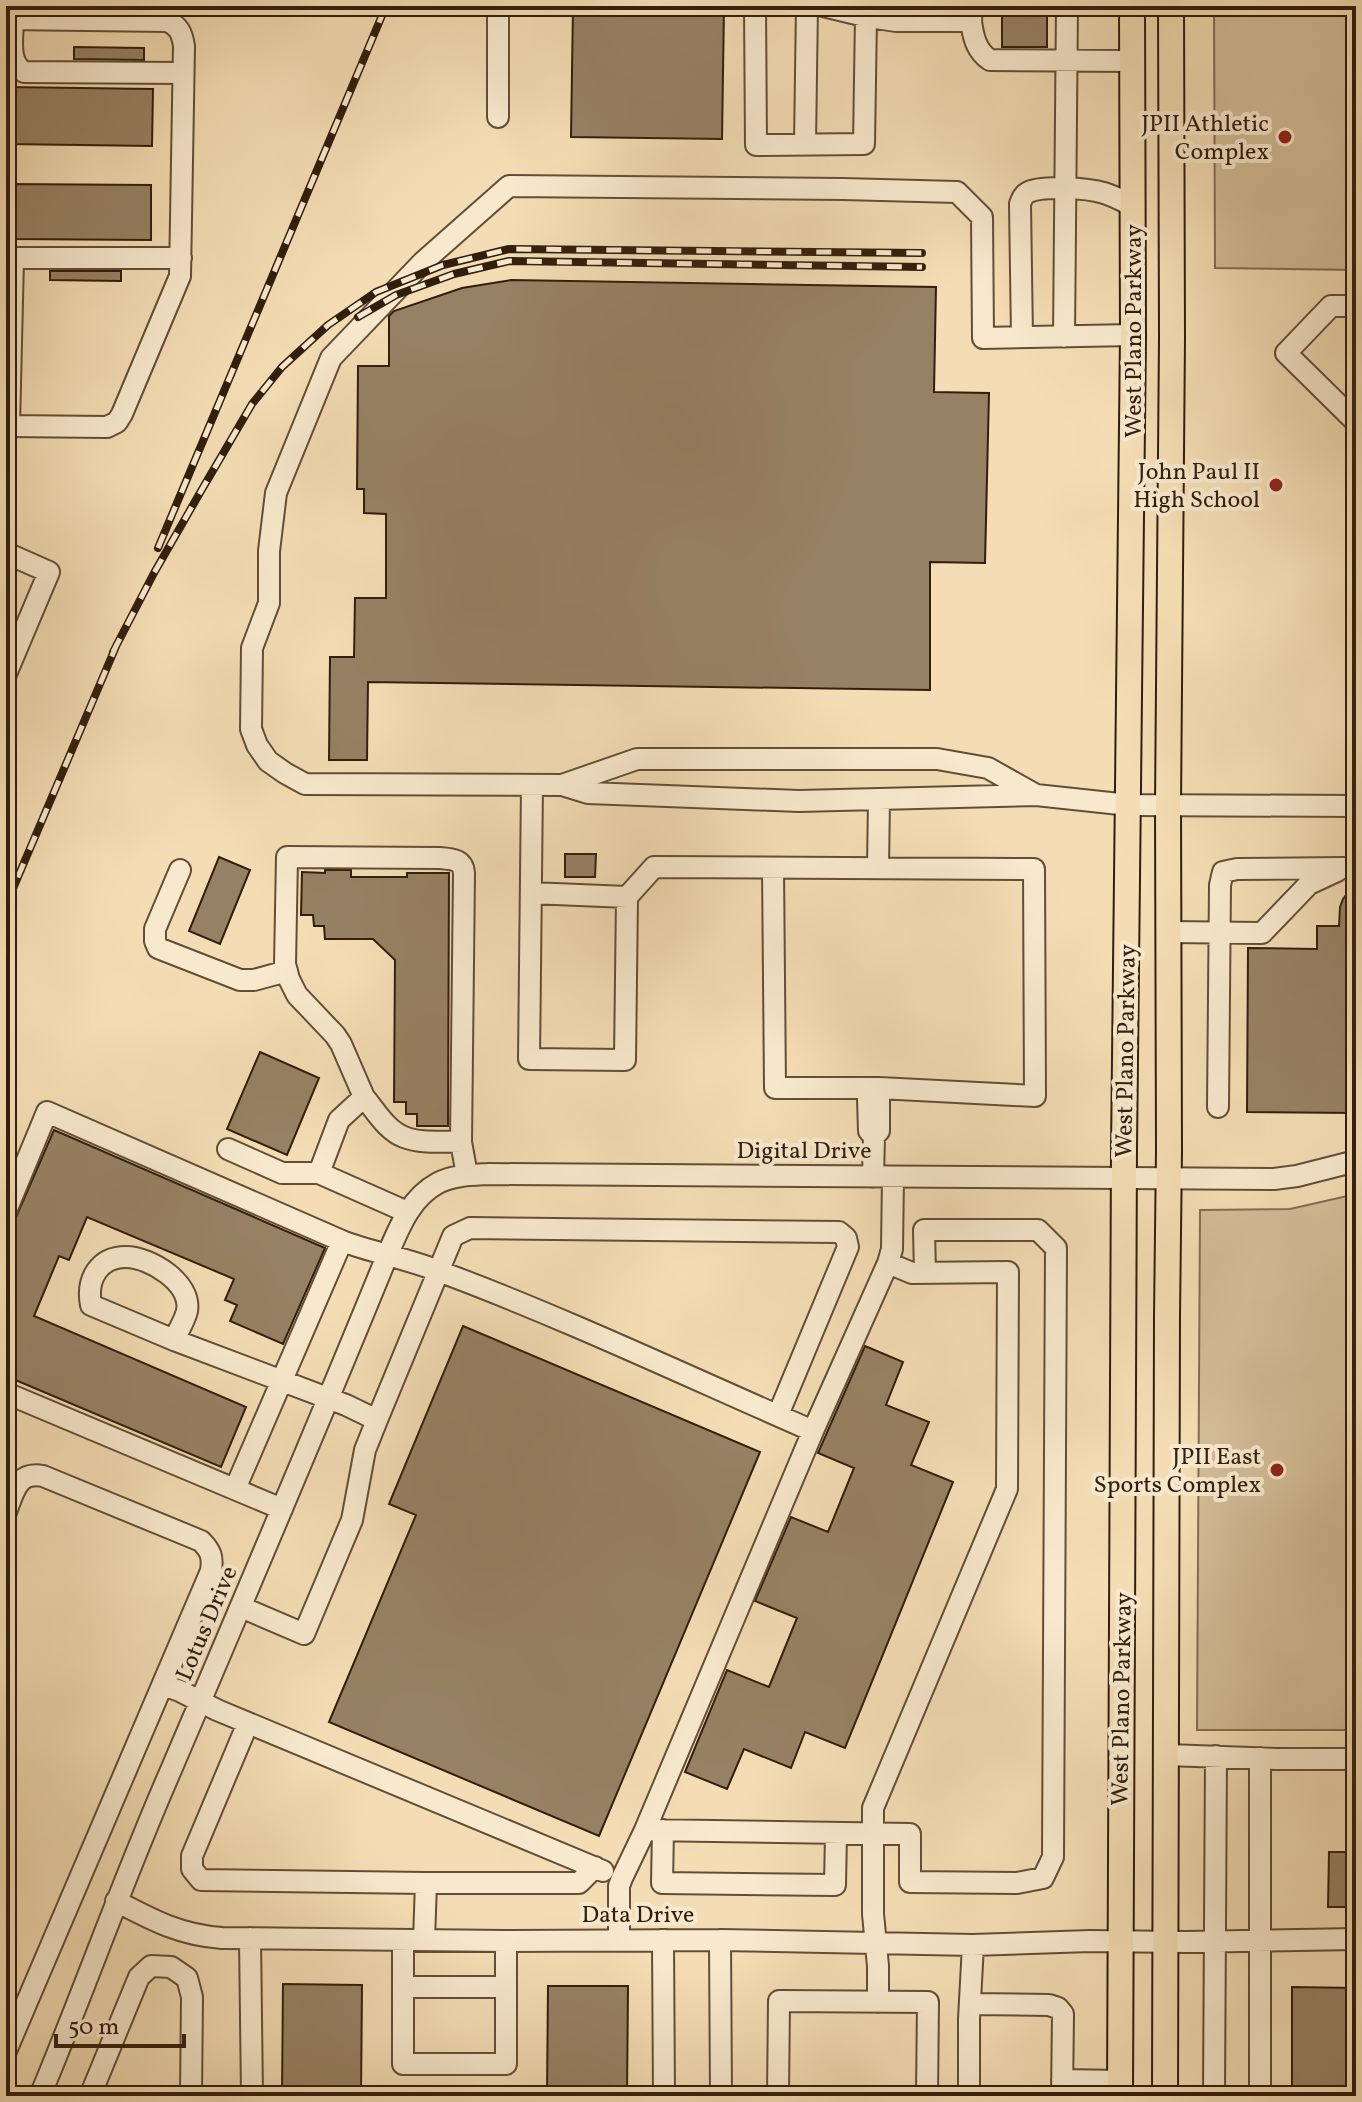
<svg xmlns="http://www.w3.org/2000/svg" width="1362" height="2102" font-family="Vollkorn,serif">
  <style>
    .green { fill: #d3bd98; stroke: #826e52; stroke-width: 2 }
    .building { fill: #978164; stroke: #321e0d; stroke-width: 2 }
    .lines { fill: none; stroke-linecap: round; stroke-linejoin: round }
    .minor-casing { stroke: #624e37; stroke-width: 24 }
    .major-casing { stroke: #321e0d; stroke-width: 28 }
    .minor { stroke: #f8e9ce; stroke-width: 20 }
    .major { stroke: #f4ddb4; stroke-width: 24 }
    .rail-casing { stroke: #321e0d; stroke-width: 8 }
    .rail { stroke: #f8e9ce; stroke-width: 5; stroke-dasharray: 15; stroke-linecap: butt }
    .poi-dot { fill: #8f2418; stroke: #f8e9ce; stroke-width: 3 }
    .labels { text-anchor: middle; stroke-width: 8; stroke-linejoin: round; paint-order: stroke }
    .poi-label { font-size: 24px; fill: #321e0d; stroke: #f8e9ce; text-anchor: end }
    .street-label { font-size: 24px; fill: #321e0d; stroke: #f8e9ce }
  </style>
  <rect width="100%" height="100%" fill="#f4ddb4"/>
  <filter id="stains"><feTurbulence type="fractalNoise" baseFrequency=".0025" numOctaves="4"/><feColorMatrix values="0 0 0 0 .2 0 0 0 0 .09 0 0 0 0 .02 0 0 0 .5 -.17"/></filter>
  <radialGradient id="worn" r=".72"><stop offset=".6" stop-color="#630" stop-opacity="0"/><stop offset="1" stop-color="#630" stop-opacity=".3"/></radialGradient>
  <path class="green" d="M1214 6H1356V270L1215 268Z
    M1356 1194V1730H1197L1200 1210 1290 1209Z"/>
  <path class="building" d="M573 6 724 7 722 139 571 137Z
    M1002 6H1047V47H1002Z
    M74 47 144 48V60L74 59Z
    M6 87 153 89 152 146 6 144Z
    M6 184 151 185V240L6 239Z
    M50 271H121V281L50 280Z
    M511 280 936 287 934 392 989 393 985 563 930 562V690L368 682 367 760H329L330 657H354L355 598H386V514L364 513V489H357L358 366H389V316L394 311 462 288Z
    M565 854H596L595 877H565Z
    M219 857 250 870 220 944 189 931Z
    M325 870H351V877H407V873H449L448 1126H417V1114H406V1102H394L395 960 373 939H325L324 926H314L313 915H301L302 872 325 873Z
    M1356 882V1113L1247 1112 1248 948 1317 949V926H1339L1340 907 1343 899Z
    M260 1052 319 1078 287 1155 227 1129Z
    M54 1130 325 1248 283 1344 230 1321 237 1305 225 1300 234 1279 87 1217 69 1260 59 1256 34 1316 246 1407 221 1467 6 1376V1240Z
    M463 1326 760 1452 599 1836 329 1722 416 1515 389 1504Z
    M865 1346 903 1362 886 1405 929 1422 911 1465 953 1482 845 1748 805 1732 791 1768 744 1749 727 1789 685 1772 727 1670 769 1687 797 1618 755 1601 791 1517 828 1532 854 1468 818 1453Z
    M1329 1852H1356V1907H1328Z
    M283 1984 362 1985 361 2096H282Z
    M548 1986H628L627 2096H547Z
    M1292 1987 1356 1988V2096H1292Z"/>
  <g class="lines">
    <g class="minor-casing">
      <path id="minor" d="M498 6V117
        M755 6 756 145 864 144 866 16
        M823 6 869 17 896 21H971L972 6
        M6 19 167 21C179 26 182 33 184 46L180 276 122 414 117 422 107 427 6 426
        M13 19C13 37 7 62 24 72L183 73
        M971 21C973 36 976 51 990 60L1133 61
        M805 143 807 6
        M1356 306H1331L1286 353 1356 422
        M1133 335 983 338 982 217 957 192 843 189 509 186 423 262 331 358 276 493 269 551V603L252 648 251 729 257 745 268 761 285 773 305 784 562 785 637 759H937L988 768 1036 795 1129 805 1356 806
        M1022 337 1020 204C1022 199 1022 196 1027 193 1040 185 1088 188 1104 193 1114 196 1123 201 1133 206
        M1064 337 1067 6
        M9 426 13 258H181
        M6 553 49 572 6 674
        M562 785 588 793 799 801 1036 795
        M878 868 879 799
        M180 870 155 929V941L158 948 240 980H254L287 971
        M531 893 627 897 625 1060 529 1059 532 785
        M627 897 654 867C781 868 907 868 1034 869L1035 1096 879 1088H775L773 868
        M1169 932 1262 933 1309 884 1337 871
        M874 1088 879 1099V1131L874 1136 869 1131 868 1099Z
        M364 1097 341 1044 335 1035 297 995 289 979 285 964 287 857 440 858C452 859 463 859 464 873L461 1142
        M1218 1107 1220 885 1223 872 1237 869 1344 868
        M228 1149 282 1173H319L407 1212
        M319 1173 339 1120 364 1097C375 1110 387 1131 404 1137 421 1144 443 1141 461 1142L467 1175
        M873 1177 874 1136
        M6 1211 47 1112 342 1241 235 1489
        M342 1241C374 1253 409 1259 441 1272 567 1319 689 1377 813 1431L888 1263 892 1249 893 1177
        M174 1340C178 1331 185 1320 187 1311 192 1283 150 1257 126 1257 99 1257 86 1279 91 1305L174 1340 346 1405 377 1420
        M6 1393 282 1509
        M6 1512C14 1492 17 1471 43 1476L201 1541C211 1551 213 1557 211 1571L6 2051
        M241 1607 304 1634 352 1520 365 1450 377 1420 453 1236 470 1228 839 1232 846 1238 848 1247 778 1415
        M163 1685 180 1691 217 1710 603 1871
        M248 1723 192 1856V1869L201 1880 426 1883H579L595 1867
        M1167 1755 1276 1759H1356
        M645 1830 910 1834V1882L1017 1883 1043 1878 1053 1857 1056 1248 1038 1230H924L925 1273
        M663 1830 662 1883 835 1885 836 1833
        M116 1901C152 1920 180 1935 222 1938L506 1941 720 1940 973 1945 1090 1941 1186 1942 1356 1939
        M250 1938 252 2096
        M403 1940V2064H506V1941
        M424 1940 426 1883
        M619 1940V1886L622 1878 645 1830 813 1431
        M663 1940 664 2096
        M720 1940 721 2096
        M403 1987H506
        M878 2002V1966L873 1914V1808L1007 1489 1008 1272 912 1273 888 1263
        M970 2004 1049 2005 1058 2008 1063 2014 1062 2096
        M1062 2080 1121 2081
        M40 2096C85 1988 124 1877 171 1770 244 1599 317 1428 387 1256 399 1228 410 1198 438 1183 453 1175 473 1175 489 1174L1274 1179 1297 1176 1356 1161
        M90 2096 139 1977 151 1966 171 1967 187 1978 192 1997 191 2096
        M778 2096 779 2001 928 2002 927 2096
        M969 2096V2019L973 1945
        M1214 2096 1216 1756
        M1260 2096V1758"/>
    </g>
    <g class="major-casing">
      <path id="major" d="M1120 2096 1124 1149 1133 335 1132 6
        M1165 2096 1167 1316 1169 1150 1168 805 1172 338 1171 6"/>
    </g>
    <use href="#minor" class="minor"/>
    <use href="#major" class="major"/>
    <g class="rail-casing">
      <path id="rail" d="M358 317 396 295 454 274 509 261 922 267
        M158 548 386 6
        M113 652 154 573 201 491 252 404 282 367 328 325 376 292 443 265 509 249 922 253
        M6 905 117 644"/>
    </g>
    <use href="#rail" class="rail"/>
  </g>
  <g class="poi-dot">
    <circle cx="1285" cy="137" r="8"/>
    <circle cx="1276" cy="485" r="8"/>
    <circle cx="1277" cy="1470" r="8"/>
  </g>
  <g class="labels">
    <g class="poi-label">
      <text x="1269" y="131">JPII Athletic<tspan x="1269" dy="28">Complex</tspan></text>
      <text x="1260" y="479">John Paul II<tspan x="1260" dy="28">High School</tspan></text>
      <text x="1261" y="1464">JPII East<tspan x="1261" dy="28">Sports Complex</tspan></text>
    </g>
    <g class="street-label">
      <text transform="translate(1133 331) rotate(-90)" y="8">West Plano Parkway</text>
      <text transform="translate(1125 1051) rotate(-89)" y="8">West Plano Parkway</text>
      <text x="804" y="1158">Digital Drive</text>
      <text transform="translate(206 1623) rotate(-67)" y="8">Lotus Drive</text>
      <text transform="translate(1121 1699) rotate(-89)" y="8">West Plano Parkway</text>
      <text x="638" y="1922">Data Drive</text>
    </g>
  </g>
  <rect width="1362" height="2102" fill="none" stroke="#f4ddb4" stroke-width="32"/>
  <rect x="8" y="8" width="1346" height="2086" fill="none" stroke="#321e0d" stroke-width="4"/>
  <rect x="16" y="16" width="1330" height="2070" fill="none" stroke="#321e0d" stroke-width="2"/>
  <path d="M56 2034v12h128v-12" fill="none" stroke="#321e0d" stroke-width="4"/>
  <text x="68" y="2034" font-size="24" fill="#321e0d" stroke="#f8e9ce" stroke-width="6" paint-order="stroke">50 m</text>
  <rect width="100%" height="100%" filter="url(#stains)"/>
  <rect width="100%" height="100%" fill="url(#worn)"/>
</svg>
